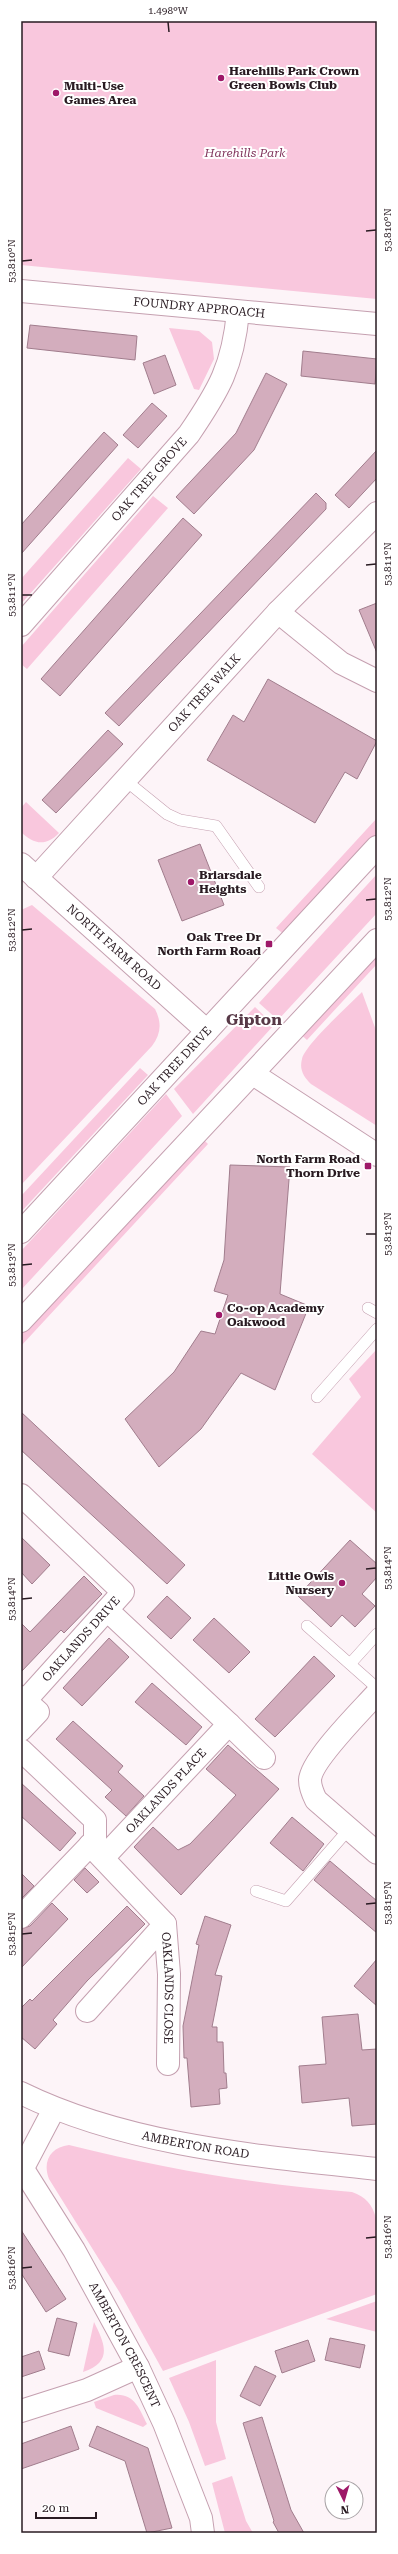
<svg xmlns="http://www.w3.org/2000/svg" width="398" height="2554" font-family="'Roboto Serif',serif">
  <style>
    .green { fill: #f9c7dd }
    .building { fill: #d3adbd; stroke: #a17d8d }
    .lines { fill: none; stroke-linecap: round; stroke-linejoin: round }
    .service-casing { stroke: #c5a0b0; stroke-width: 12 }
    .minor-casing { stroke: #c5a0b0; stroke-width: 24 }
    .tertiary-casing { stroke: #c5a0b0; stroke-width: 24 }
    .service { stroke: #fff; stroke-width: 11 }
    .minor { stroke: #fff; stroke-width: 22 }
    .tertiary { stroke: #fff; stroke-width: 22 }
    .ticks { fill: none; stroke: #291b22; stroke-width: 1.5 }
    .poi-dot { fill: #9e1868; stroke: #fff; stroke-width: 1.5 }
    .labels { text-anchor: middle; stroke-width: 4; stroke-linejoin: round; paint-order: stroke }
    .poi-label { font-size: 12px; font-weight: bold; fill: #291b22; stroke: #fff; text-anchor: start }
    .park-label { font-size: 12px; font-style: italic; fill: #83375e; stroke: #fff }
    .street-label { font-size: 12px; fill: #291b22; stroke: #fff }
    .district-label { font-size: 16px; font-weight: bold; fill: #573846; stroke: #fff }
    .neatline { fill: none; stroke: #291b22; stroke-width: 1.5 }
    .ticks-label { font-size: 10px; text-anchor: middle; fill: #291b22 }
  </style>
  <rect width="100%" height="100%" fill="#fdf4f8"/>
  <path class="green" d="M21 21H377V299L21 265Z
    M169 328 199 331 212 342 214 359 199 390 194 389Z
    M128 458 141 469 21 604V579Z
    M153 496 168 508 27 669 21 664V647Z
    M26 802 59 833C46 847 33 844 21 832V808Z
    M377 818V836L286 936 276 928Z
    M377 874V913L278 1020 259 1003Z
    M32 905 155 1009C162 1023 161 1034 152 1046L21 1185V910Z
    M377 947V964L307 1040 298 1032Z
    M362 992 377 1033V1126L311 1084C304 1077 299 1070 302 1059 305 1045 349 1005 362 992Z
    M255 1007 274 1025 193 1114 174 1089Z
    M140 1068 148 1075 21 1212V1196Z
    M166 1094 182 1116 21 1290V1251Z
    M201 1137 208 1144 21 1346V1332Z
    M377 1349V1513L312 1454 361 1397 349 1379Z
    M69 2145C165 2169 254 2184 352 2192 366 2197 372 2204 376 2218L377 2294 163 2371 120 2293 49 2179C42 2161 51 2147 69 2145Z
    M377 2301V2332L326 2319Z
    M94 2322C105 2344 113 2362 83 2372Z
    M216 2360V2422L226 2459 205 2466 189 2422 169 2378Z
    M114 2395C134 2393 139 2408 147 2424L143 2427 96 2408 94 2402Z
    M232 2476 246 2521 253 2533H225L212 2483Z"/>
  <path class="building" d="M30 325 137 336 135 360 27 348Z
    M303 351 377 359 375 384 301 376Z
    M165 355 176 385 154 394 143 363Z
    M266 373 287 384 254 450 194 514 176 497 236 433Z
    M152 403 167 416 138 448 123 435Z
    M104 432 118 445 21 554V525Z
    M377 450V478L349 508 335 495Z
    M316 493 326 503V509L119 726 105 713Z
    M183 518 202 535 60 696 41 679Z
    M377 603V653L359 610Z
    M268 679 377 741 357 779 345 772 315 823 207 760 233 715 244 722Z
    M108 730 123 744 56 813 42 800Z
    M200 844 224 905 182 921 158 860Z
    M230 1165 290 1167 280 1294 309 1306 275 1390 241 1373 201 1429 159 1467 125 1419 174 1372 201 1331 215 1334 228 1295 214 1291 224 1260Z
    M21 1412 185 1565 167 1584 21 1450Z
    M21 1537 50 1565 32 1584 21 1572Z
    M350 1540 377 1564V1577L362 1594 375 1606 355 1627 342 1615 331 1627 298 1596Z
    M84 1576 102 1594 64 1633 61 1630 21 1672V1623L30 1632Z
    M167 1596 191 1618 171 1639 147 1617Z
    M214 1618 250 1652 229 1673 193 1640Z
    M109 1638 129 1657 82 1706 63 1688Z
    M314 1656 335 1676 275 1737 255 1719Z
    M152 1683 202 1727 186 1745 135 1702Z
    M73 1721 123 1766 118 1772 144 1796 126 1816 105 1797 112 1790 56 1739Z
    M228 1745 279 1789 181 1895 134 1847 153 1827 178 1850 190 1844 213 1820 236 1795 206 1769Z
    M21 1783 76 1833 60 1851 21 1816Z
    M292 1817 324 1844 303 1871 270 1843Z
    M330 1861 377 1901V1933L314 1880Z
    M85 1868 99 1882 87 1893 74 1880Z
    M21 1873 34 1886 21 1899Z
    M52 1903 68 1919 21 1968V1929L30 1926Z
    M127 1906 145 1924 87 1981 53 2020 57 2024 35 2049 21 2037V2008L30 1999 32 2001Z
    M205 1916 231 1925 215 1975 222 1976 212 2027H217V2042H223L224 2073H226L227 2088 219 2089 220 2104 191 2107 187 2058H184L183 2026 199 1945 196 1944Z
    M377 1959V2006L354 1986Z
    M358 2014 362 2050 377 2049V2124L352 2126 349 2098 302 2103 299 2066 326 2064 322 2017Z
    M21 2230 66 2299 46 2312 21 2273Z
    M57 2318 77 2323 69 2356 48 2351Z
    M330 2338 365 2345 360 2368 325 2360Z
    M308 2340 315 2361 282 2373 275 2351Z
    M39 2351 45 2369 21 2377V2357Z
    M255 2366 276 2376 260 2406 240 2396Z
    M262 2417 291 2510 304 2533H279L273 2522 274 2521 243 2423Z
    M71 2426 79 2449 21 2469V2444Z
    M97 2426 148 2448 172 2528 147 2533 125 2461 89 2446Z"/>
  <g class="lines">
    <g class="service-casing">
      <path id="service" d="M125 780 167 814 180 820 216 826 259 887
        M368 1308 377 1313
        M317 1397 377 1329
        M307 1626 377 1688
        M350 1664 377 1634
        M256 1891 286 1901 349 1829"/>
    </g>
    <g class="minor-casing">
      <g id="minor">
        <path d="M278 612 341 663 377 681"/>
        <path id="s1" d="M21 625 189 434C219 390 233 366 238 312"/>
        <path id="s2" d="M36 878 278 612 377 513"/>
        <path d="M21 1495 123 1592 25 1701"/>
        <path d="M377 1693C362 1710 311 1760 310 1780 310 1787 313 1794 316 1800L377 1853"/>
        <path d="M21 1697 38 1712 21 1730"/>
        <path d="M229 1724 264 1758"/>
        <path d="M21 1750 95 1820V1840L21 1917"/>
        <path id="s3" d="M90 1845 165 1924 169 1974 168 2064"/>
        <path id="s4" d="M103 1858 229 1724 107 1610"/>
        <path d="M87 2011 165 1924"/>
        <path id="s5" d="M21 2166 74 2250 138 2367 164 2423 201 2518 203 2533"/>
        <path d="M23 2168 54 2109"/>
        <path d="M21 2411 87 2390 138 2367"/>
      </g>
    </g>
    <g class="tertiary-casing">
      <g id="tertiary">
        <path id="s6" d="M21 291 377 324"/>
        <path id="s7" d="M21 864 207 1031"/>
        <path d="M253 1074 377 1155"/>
        <path id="s8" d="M21 1232 377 847"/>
        <path d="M21 1321 377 940"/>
        <path id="s9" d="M21 2093C129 2146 259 2156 377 2169"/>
      </g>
    </g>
    <use href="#service" class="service"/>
    <use href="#minor" class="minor"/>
    <use href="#tertiary" class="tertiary"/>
  </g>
  <path class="ticks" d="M168 22 169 32M366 231 376 230M22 261 32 260M366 565 376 564M22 595H32M366 900 376 899M22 930 32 929M366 1234H376M22 1265 32 1264M366 1569 376 1568M22 1599 32 1598M366 1904 376 1903M22 1934 32 1933M366 2238 376 2237M22 2268 32 2267"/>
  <g class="poi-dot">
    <circle cx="221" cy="78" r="4"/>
    <circle cx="56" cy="93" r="4"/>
    <circle cx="191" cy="882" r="4"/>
    <rect x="265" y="940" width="8" height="8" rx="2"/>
    <rect x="364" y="1162" width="8" height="8" rx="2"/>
    <circle cx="219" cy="1315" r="4"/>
    <circle cx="342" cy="1583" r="4"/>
  </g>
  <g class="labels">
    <g class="poi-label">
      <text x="229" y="75">Harehills Park Crown<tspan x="229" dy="14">Green Bowls Club</tspan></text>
      <text x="64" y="90">Multi-Use<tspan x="64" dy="14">Games Area</tspan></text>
      <text x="199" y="879">Briarsdale<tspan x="199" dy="14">Heights</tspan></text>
      <text x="261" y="941" text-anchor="end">Oak Tree Dr<tspan x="261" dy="14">North Farm Road</tspan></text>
      <text x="360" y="1163" text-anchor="end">North Farm Road<tspan x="360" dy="14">Thorn Drive</tspan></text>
      <text x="227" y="1312">Co-op Academy<tspan x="227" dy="14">Oakwood</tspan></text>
      <text x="334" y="1580" text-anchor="end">Little Owls<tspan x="334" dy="14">Nursery</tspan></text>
    </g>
    <g class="park-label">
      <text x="245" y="157">Harehills Park</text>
    </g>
    <g class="street-label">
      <text dy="4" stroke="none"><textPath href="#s6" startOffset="179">FOUNDRY APPROACH</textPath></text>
      <text dy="4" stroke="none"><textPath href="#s1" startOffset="194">OAK TREE GROVE</textPath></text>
      <text dy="4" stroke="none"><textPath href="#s2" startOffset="250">OAK TREE WALK</textPath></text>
      <text dy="4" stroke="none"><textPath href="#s7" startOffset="125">NORTH FARM ROAD</textPath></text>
      <text dy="4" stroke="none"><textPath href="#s8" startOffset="226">OAK TREE DRIVE</textPath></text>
      <text transform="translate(81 1639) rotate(-48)" y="4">OAKLANDS DRIVE</text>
      <text dy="4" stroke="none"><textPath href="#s4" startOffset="92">OAKLANDS PLACE</textPath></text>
      <text dy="4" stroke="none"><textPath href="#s3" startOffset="173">OAKLANDS CLOSE</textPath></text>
      <text dy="4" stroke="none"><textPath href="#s9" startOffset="183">AMBERTON ROAD</textPath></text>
      <text dy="4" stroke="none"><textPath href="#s5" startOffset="207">AMBERTON CRESCENT</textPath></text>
    </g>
    <g class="district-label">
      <text x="254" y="1025">Gipton</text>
    </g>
  </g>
  <rect width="398" height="2554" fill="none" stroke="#ffffff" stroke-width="44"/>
  <g transform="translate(344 2500) rotate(175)"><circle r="19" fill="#ffffff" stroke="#a9a4a7"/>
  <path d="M0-3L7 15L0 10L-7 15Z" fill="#9e1868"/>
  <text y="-6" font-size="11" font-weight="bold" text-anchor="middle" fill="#291b22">N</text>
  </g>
  <path d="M36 2512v6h60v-6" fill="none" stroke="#291b22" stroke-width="2"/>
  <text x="42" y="2512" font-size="12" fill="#291b22" stroke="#ffffff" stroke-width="3" paint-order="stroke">20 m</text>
  <rect x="22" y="22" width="354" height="2510" class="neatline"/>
  <g class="ticks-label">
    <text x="168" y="14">1.498°W</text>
    <text transform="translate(387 230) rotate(-90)" y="4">53.810°N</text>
    <text transform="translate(11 261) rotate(-90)" y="4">53.810°N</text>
    <text transform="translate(387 564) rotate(-90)" y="4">53.811°N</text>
    <text transform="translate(11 595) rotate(-90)" y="4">53.811°N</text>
    <text transform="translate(387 899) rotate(-90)" y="4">53.812°N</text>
    <text transform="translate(11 930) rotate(-90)" y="4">53.812°N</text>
    <text transform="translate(387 1234) rotate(-90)" y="4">53.813°N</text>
    <text transform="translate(11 1265) rotate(-90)" y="4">53.813°N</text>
    <text transform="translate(387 1568) rotate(-90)" y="4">53.814°N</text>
    <text transform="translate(11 1599) rotate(-90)" y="4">53.814°N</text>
    <text transform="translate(387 1903) rotate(-90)" y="4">53.815°N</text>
    <text transform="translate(11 1934) rotate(-90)" y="4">53.815°N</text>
    <text transform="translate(387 2237) rotate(-90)" y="4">53.816°N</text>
    <text transform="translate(11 2268) rotate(-90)" y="4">53.816°N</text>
  </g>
</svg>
